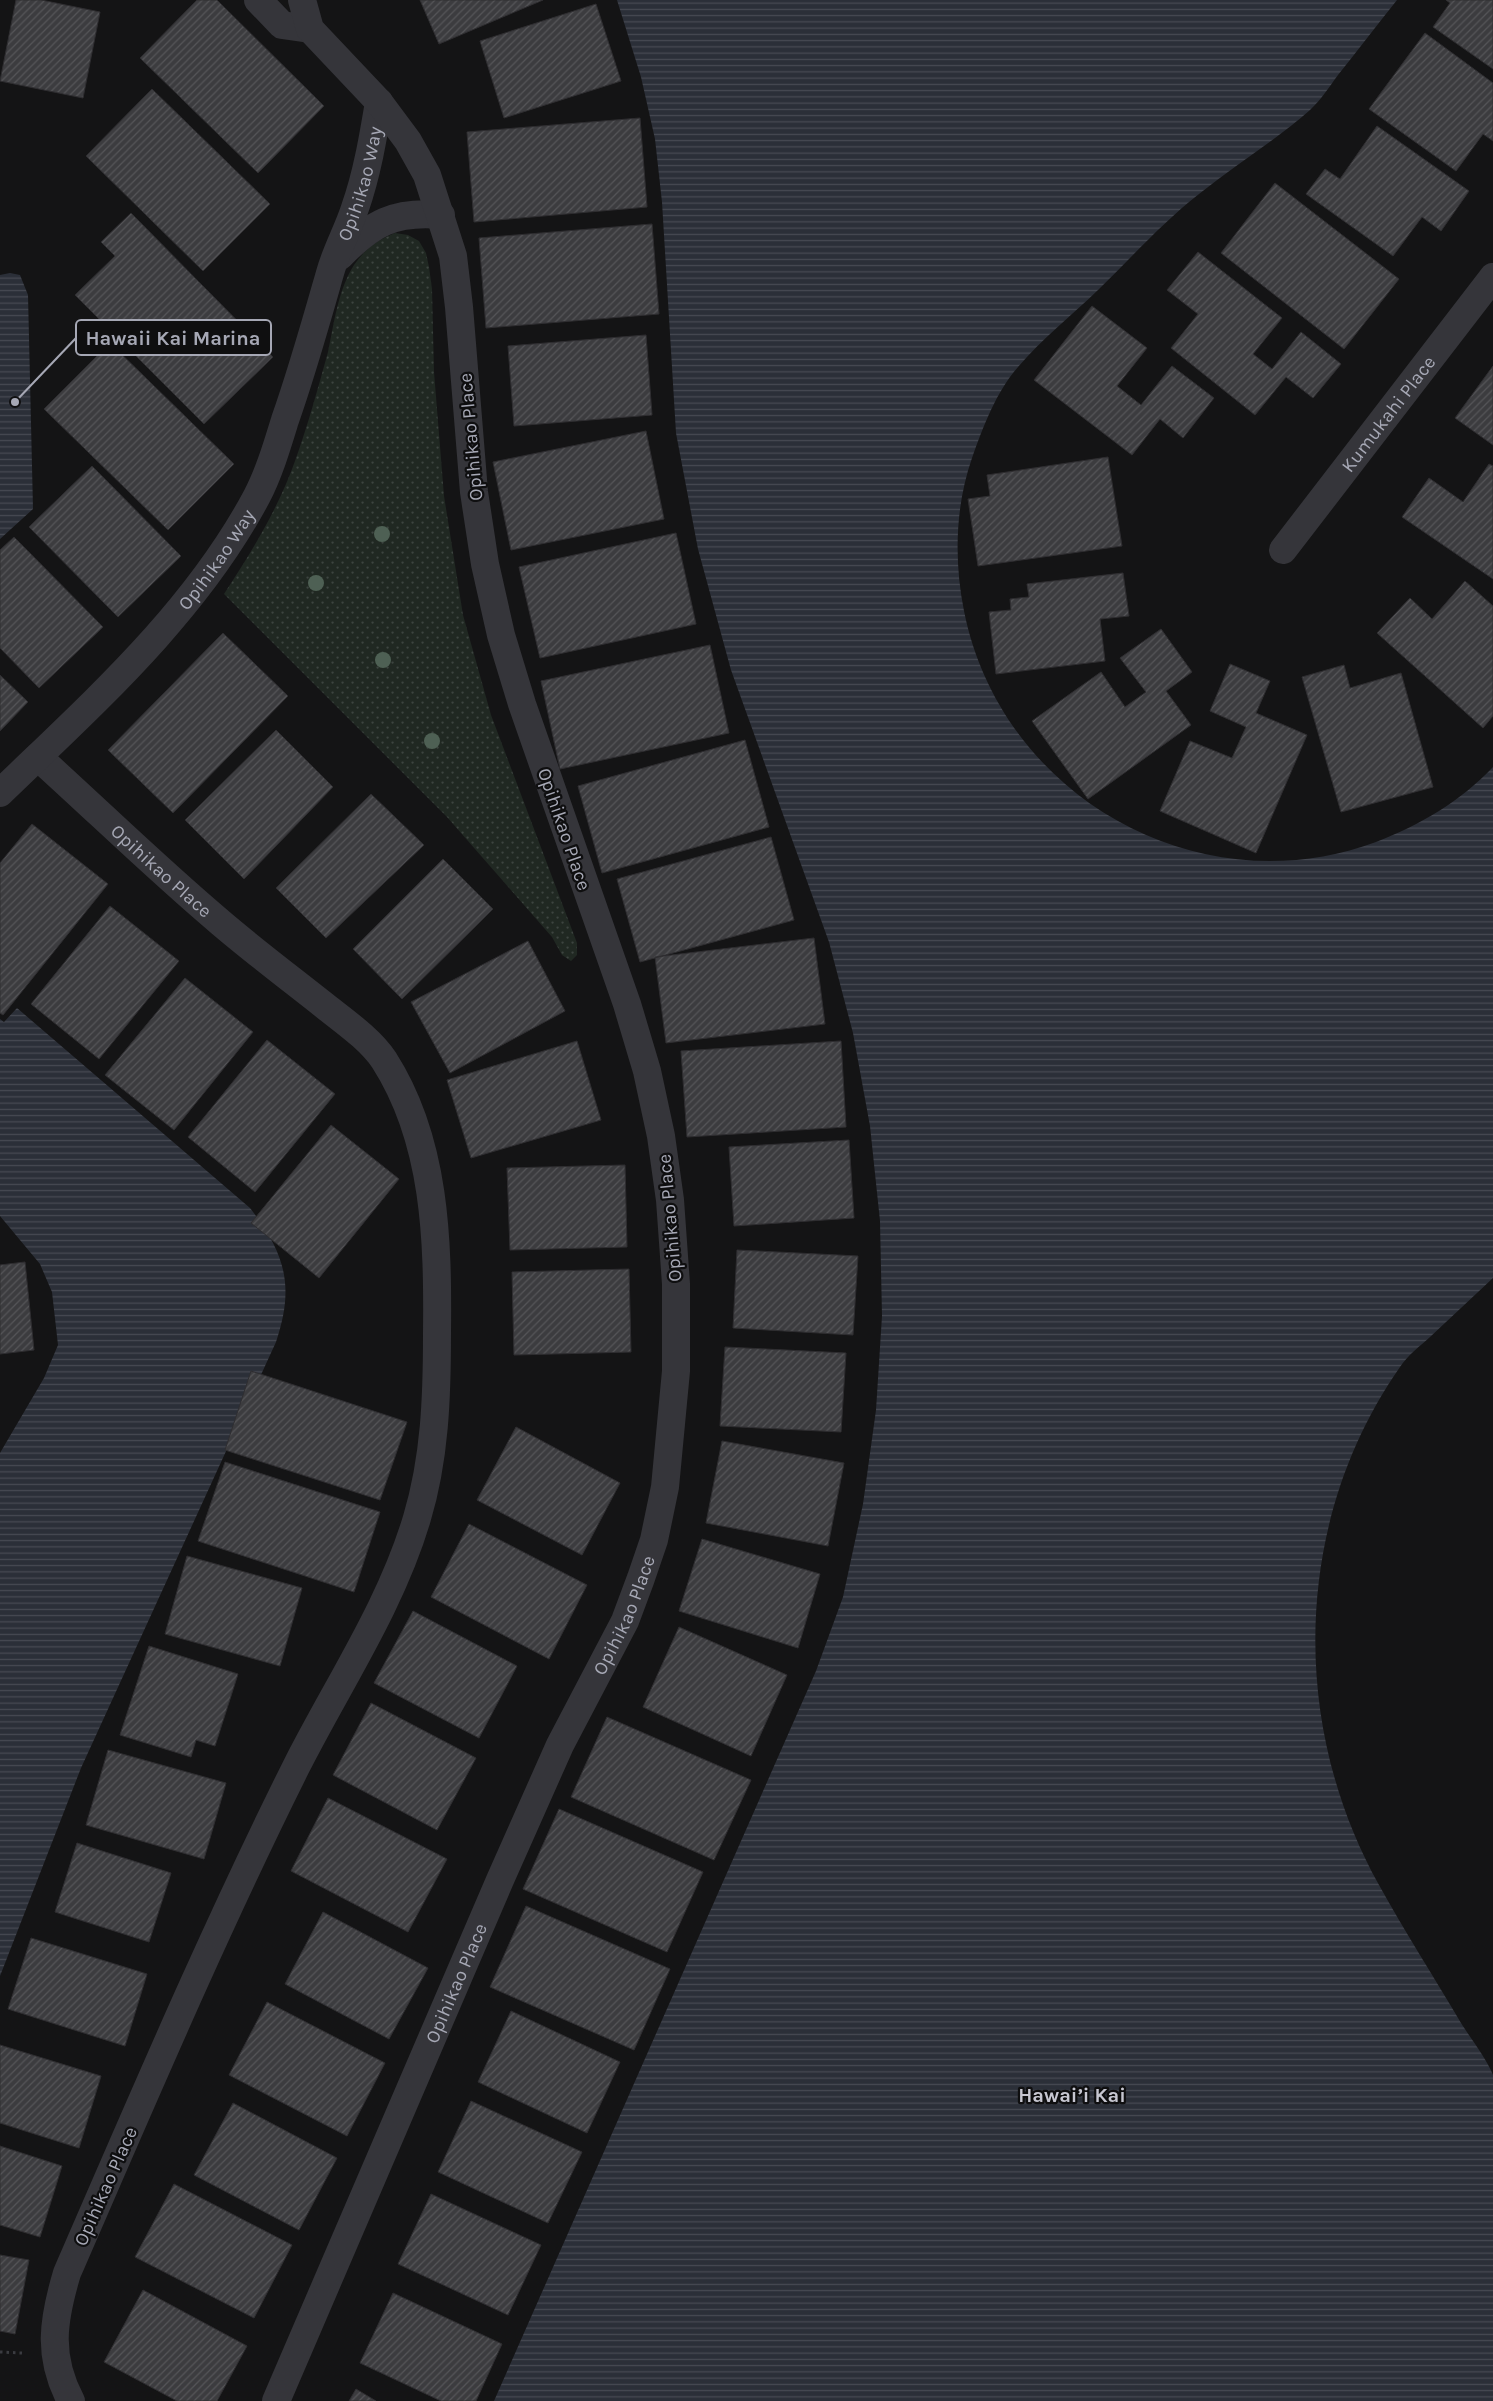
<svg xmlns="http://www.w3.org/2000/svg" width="1493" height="2401" font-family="Karla,sans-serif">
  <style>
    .grass { fill: url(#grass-dots) }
    .water { fill: url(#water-rules) }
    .building { fill: url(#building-hatch); stroke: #2f2e31 }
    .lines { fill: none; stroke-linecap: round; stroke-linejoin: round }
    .path { stroke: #3b3c41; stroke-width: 3; stroke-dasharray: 2.5 4; stroke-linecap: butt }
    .minor { stroke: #35353a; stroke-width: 28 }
    .tree { fill: #4e6054 }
    .labels { text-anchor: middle; stroke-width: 4.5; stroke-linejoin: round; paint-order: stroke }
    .street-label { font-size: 19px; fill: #a6a8b5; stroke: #0f0f10 }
    .neighbourhood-label { font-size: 20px; font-weight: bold; fill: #c7c7d1; stroke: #0f0f10 }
    .leader { fill: none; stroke: #a6a8b5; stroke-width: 2 }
    .callout-dot { fill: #a6a8b5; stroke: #0f0f10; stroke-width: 2 }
    .callout { fill: #0f0f10; stroke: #a6a8b5; stroke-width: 2 }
    .callout-label { font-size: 20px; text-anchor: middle; font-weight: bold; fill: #a6a8b5 }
  </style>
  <defs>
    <pattern id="grass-dots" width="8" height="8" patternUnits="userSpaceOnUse" patternTransform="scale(1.25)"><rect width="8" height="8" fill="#202822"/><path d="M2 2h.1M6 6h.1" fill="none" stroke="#3d4440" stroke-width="1.8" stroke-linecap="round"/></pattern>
    <pattern id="water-rules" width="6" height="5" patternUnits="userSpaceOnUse" patternTransform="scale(1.25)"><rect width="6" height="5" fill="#2b2f38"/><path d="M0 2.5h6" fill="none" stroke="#474a53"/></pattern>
    <pattern id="building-hatch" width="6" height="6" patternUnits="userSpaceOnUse" patternTransform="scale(1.25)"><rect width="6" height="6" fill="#3c3c3f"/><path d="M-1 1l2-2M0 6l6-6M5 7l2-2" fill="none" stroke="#555558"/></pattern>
  </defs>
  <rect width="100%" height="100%" fill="#141415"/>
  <path class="grass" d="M395 233 408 235 419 241 426 253 429 267 432 289 434 372 444 496 463 615 491 715 577 943V955L571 961 562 955 552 937 447 817 224 594C251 553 279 507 295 461 308 425 318 388 328 352 334 324 338 290 354 265 365 249 377 240 395 233Z"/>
  <path class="water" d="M617 0H1397C1377 25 1358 50 1338 75 1329 87 1321 100 1310 110 1276 140 1235 165 1199 194 1163 222 1131 258 1098 290 1072 315 1041 340 1018 367 996 392 983 427 972 458 955 507 954 561 964 611 1001 796 1198 908 1376 842 1420 825 1461 801 1493 767V1278C1472 1298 1451 1317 1430 1337 1420 1346 1407 1356 1400 1367 1293 1520 1289 1724 1379 1885 1405 1932 1434 1977 1461 2023 1469 2036 1488 2061 1493 2075 1493 2088 1493 2138 1493 2155 1493 2237 1493 2319 1493 2401H494L816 1671 843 1597 863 1504 876 1410 882 1316 880 1221 870 1126 853 1033 829 942 731 670 698 549 676 433 662 202 655 139 641 77Z
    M10 273 20 275 28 295 33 509 0 539V275Z
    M17 1008 250 1208C285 1253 295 1286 276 1342L81 1768 0 1976V1453L44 1378 58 1345 52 1292 40 1264 0 1216V1019L4 1022Z"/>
  <path class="building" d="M16 0H41L100 12 83 98 0 81Z
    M197 0H217L324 106 258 173 140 58Z
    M420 0H543L439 44Z
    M1446 0H1493V69L1433 27 1450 3Z
    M596 4 621 81 504 118 480 41Z
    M1425 33 1493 83V141L1483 134 1456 171 1369 109Z
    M152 89 270 204 203 271 86 156Z
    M640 118 647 207 474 222 467 132Z
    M1377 126 1469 191 1441 231 1422 217 1393 256 1306 194 1325 169 1340 179Z
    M1275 183 1399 279 1344 349 1221 253Z
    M131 213 273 357 204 424 75 295 115 256 101 242Z
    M652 224 659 314 486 328 479 238Z
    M1198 252 1282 318 1253 354 1272 369 1301 332 1341 364 1313 398 1286 377 1255 415 1171 348 1198 314 1167 290Z
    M1092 306 1147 348 1117 386 1141 405 1172 366 1214 398 1183 438 1160 419 1132 455 1034 380Z
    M646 335 652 415 514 426 508 346Z
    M110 343 234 464 168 530 44 409Z
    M1493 366V445L1455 418Z
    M646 431 664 519 511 550 493 462Z
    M1108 457 1122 546 978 566 968 499 990 496 987 475Z
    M1489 464 1493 466V579L1402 517 1429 478 1463 502Z
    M92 466 181 556 118 617 29 527Z
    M676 533 696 624 540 658 519 567Z
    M14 537 103 627 39 688 0 648V550Z
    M1123 573 1129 616 1100 619 1105 661 996 674 989 612 1011 610 1010 599 1029 597 1027 584Z
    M1465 581 1493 606V716L1483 728 1377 633 1410 598 1432 619Z
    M1161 629 1192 672 1166 691 1191 725 1088 799 1032 721 1101 672 1125 707 1146 692 1120 658Z
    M223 633 288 696 173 813 108 750Z
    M710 645 729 733 560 769 541 681Z
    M1230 664 1270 681 1256 713 1307 735 1256 853 1160 811 1190 741 1232 758 1246 727 1210 711Z
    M1344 665 1350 688 1401 673 1433 787 1341 812 1302 677Z
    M0 675 28 702 0 731Z
    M276 730 333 787 244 879 185 820Z
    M745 740 769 827 602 873 578 786Z
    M371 794 424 845 326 938 276 888Z
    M32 824 108 884 3 1015 0 1013V863Z
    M771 837 794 920 640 962 617 879Z
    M443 859 493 909 402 999 353 949Z
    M110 906 179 961 99 1059 31 1004Z
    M814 938 825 1024 666 1043 655 957Z
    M528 941 565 1011 450 1073 411 1002Z
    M185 978 253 1032 174 1130 105 1075Z
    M267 1040 335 1094 255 1192 188 1137Z
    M577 1041 601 1120 471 1158 447 1080Z
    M841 1041 846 1127 687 1137 681 1051Z
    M331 1125 399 1179 319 1278 251 1223Z
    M849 1140 854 1218 734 1226 729 1147Z
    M625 1165 627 1247 510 1250 507 1168Z
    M737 1250 858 1256 853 1335 733 1328Z
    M25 1262 34 1350 0 1354V1265Z
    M629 1269 631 1352 514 1355 512 1272Z
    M725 1347 846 1353 841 1432 720 1426Z
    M251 1371 407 1422 380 1500 225 1450Z
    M516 1427 620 1483 582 1555 477 1500Z
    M722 1441 844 1463 828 1546 706 1523Z
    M225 1462 380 1512 354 1592 198 1541Z
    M469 1524 587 1585 549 1659 431 1597Z
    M702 1539 820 1574 798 1648 679 1611Z
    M187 1556 302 1588 280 1666 165 1634Z
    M413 1611 517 1666 479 1738 374 1683Z
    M679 1627 787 1675 751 1756 643 1707Z
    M149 1646 238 1674 215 1746 196 1740 191 1757 120 1735Z
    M371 1703 476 1758 437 1830 333 1775Z
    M607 1717 751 1780 714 1860 571 1797Z
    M108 1750 226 1783 204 1859 86 1825Z
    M328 1798 447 1859 408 1932 291 1871Z
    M559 1809 703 1872 667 1952 523 1889Z
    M77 1843 171 1873 149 1942 55 1912Z
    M526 1906 670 1969 634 2050 490 1987Z
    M323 1912 428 1968 389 2039 285 1984Z
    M31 1938 147 1974 125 2046 8 2009Z
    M267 2002 385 2063 347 2136 229 2075Z
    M511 2011 620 2062 587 2133 478 2082Z
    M0 2045 101 2076 79 2148 0 2123Z
    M471 2101 582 2152 548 2223 438 2172Z
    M233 2103 337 2158 299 2230 194 2175Z
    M0 2146 62 2166 40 2237 0 2225Z
    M174 2184 292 2245 254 2318 135 2257Z
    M431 2194 541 2245 508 2315 398 2264Z
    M0 2255 29 2260 15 2334 0 2331Z
    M143 2290 247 2346 217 2401H177L104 2362Z
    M393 2293 502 2344 476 2401H441L360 2363Z
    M356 2389 376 2401H349Z"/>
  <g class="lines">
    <path class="path" d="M0 2352 22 2353"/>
    <g class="minor">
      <path d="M258 0 282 25 310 29"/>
      <path d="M340 256C372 223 394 211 441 215"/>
      <path id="s1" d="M1283 550 1493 277"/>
      <path id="s2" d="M38 757C99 812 158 870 221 923 255 952 291 979 325 1006 345 1022 370 1039 384 1060 436 1141 438 1241 437 1334 437 1397 435 1458 417 1518 391 1606 338 1684 297 1765 214 1931 141 2103 67 2273 53 2320 47 2356 71 2401"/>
      <path id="s3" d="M0 793C93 703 195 613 257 496 269 473 277 446 285 420 302 372 316 322 330 273 336 251 348 230 355 208 367 174 373 138 379 102"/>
      <path id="s4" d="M276 2401 500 1880 560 1745 625 1621 641 1578 654 1540 665 1487 676 1371V1284L670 1200 661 1136 647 1071 627 1004 522 704 501 635 485 564 474 492 459 307 453 256 427 175 408 141 379 102 310 29 302 0"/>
    </g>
  </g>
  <g class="tree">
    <circle cx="382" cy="534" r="8"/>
    <circle cx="316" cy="583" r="8"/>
    <circle cx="383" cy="660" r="8"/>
    <circle cx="432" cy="741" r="8"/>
  </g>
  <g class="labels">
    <g class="street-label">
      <text dy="7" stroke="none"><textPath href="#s3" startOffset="724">Opihikao Way</textPath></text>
      <text dy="7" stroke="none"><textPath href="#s1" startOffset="172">Kumukahi Place</textPath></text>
      <text transform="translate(470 437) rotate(-95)" y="7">Opihikao Place</text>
      <text dy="7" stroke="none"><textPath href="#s3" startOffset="319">Opihikao Way</textPath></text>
      <text transform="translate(565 829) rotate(71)" y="7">Opihikao Place</text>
      <text dy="7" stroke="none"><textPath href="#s2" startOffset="168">Opihikao Place</textPath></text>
      <text transform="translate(669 1218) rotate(-95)" y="7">Opihikao Place</text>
      <text dy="7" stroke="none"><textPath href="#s4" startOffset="860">Opihikao Place</textPath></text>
      <text dy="7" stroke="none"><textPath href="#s4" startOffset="455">Opihikao Place</textPath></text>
      <text transform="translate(105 2186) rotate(-66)" y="7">Opihikao Place</text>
    </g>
    <g class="neighbourhood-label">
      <text x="1072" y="2102">Hawai’i Kai</text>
    </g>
  </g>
  <path class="leader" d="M15 402L76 338"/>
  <circle class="callout-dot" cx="15" cy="402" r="5"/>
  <rect class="callout" x="76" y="320" width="195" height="35" rx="5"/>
  <g class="callout-label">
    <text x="173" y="345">Hawaii Kai Marina</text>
  </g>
</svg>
